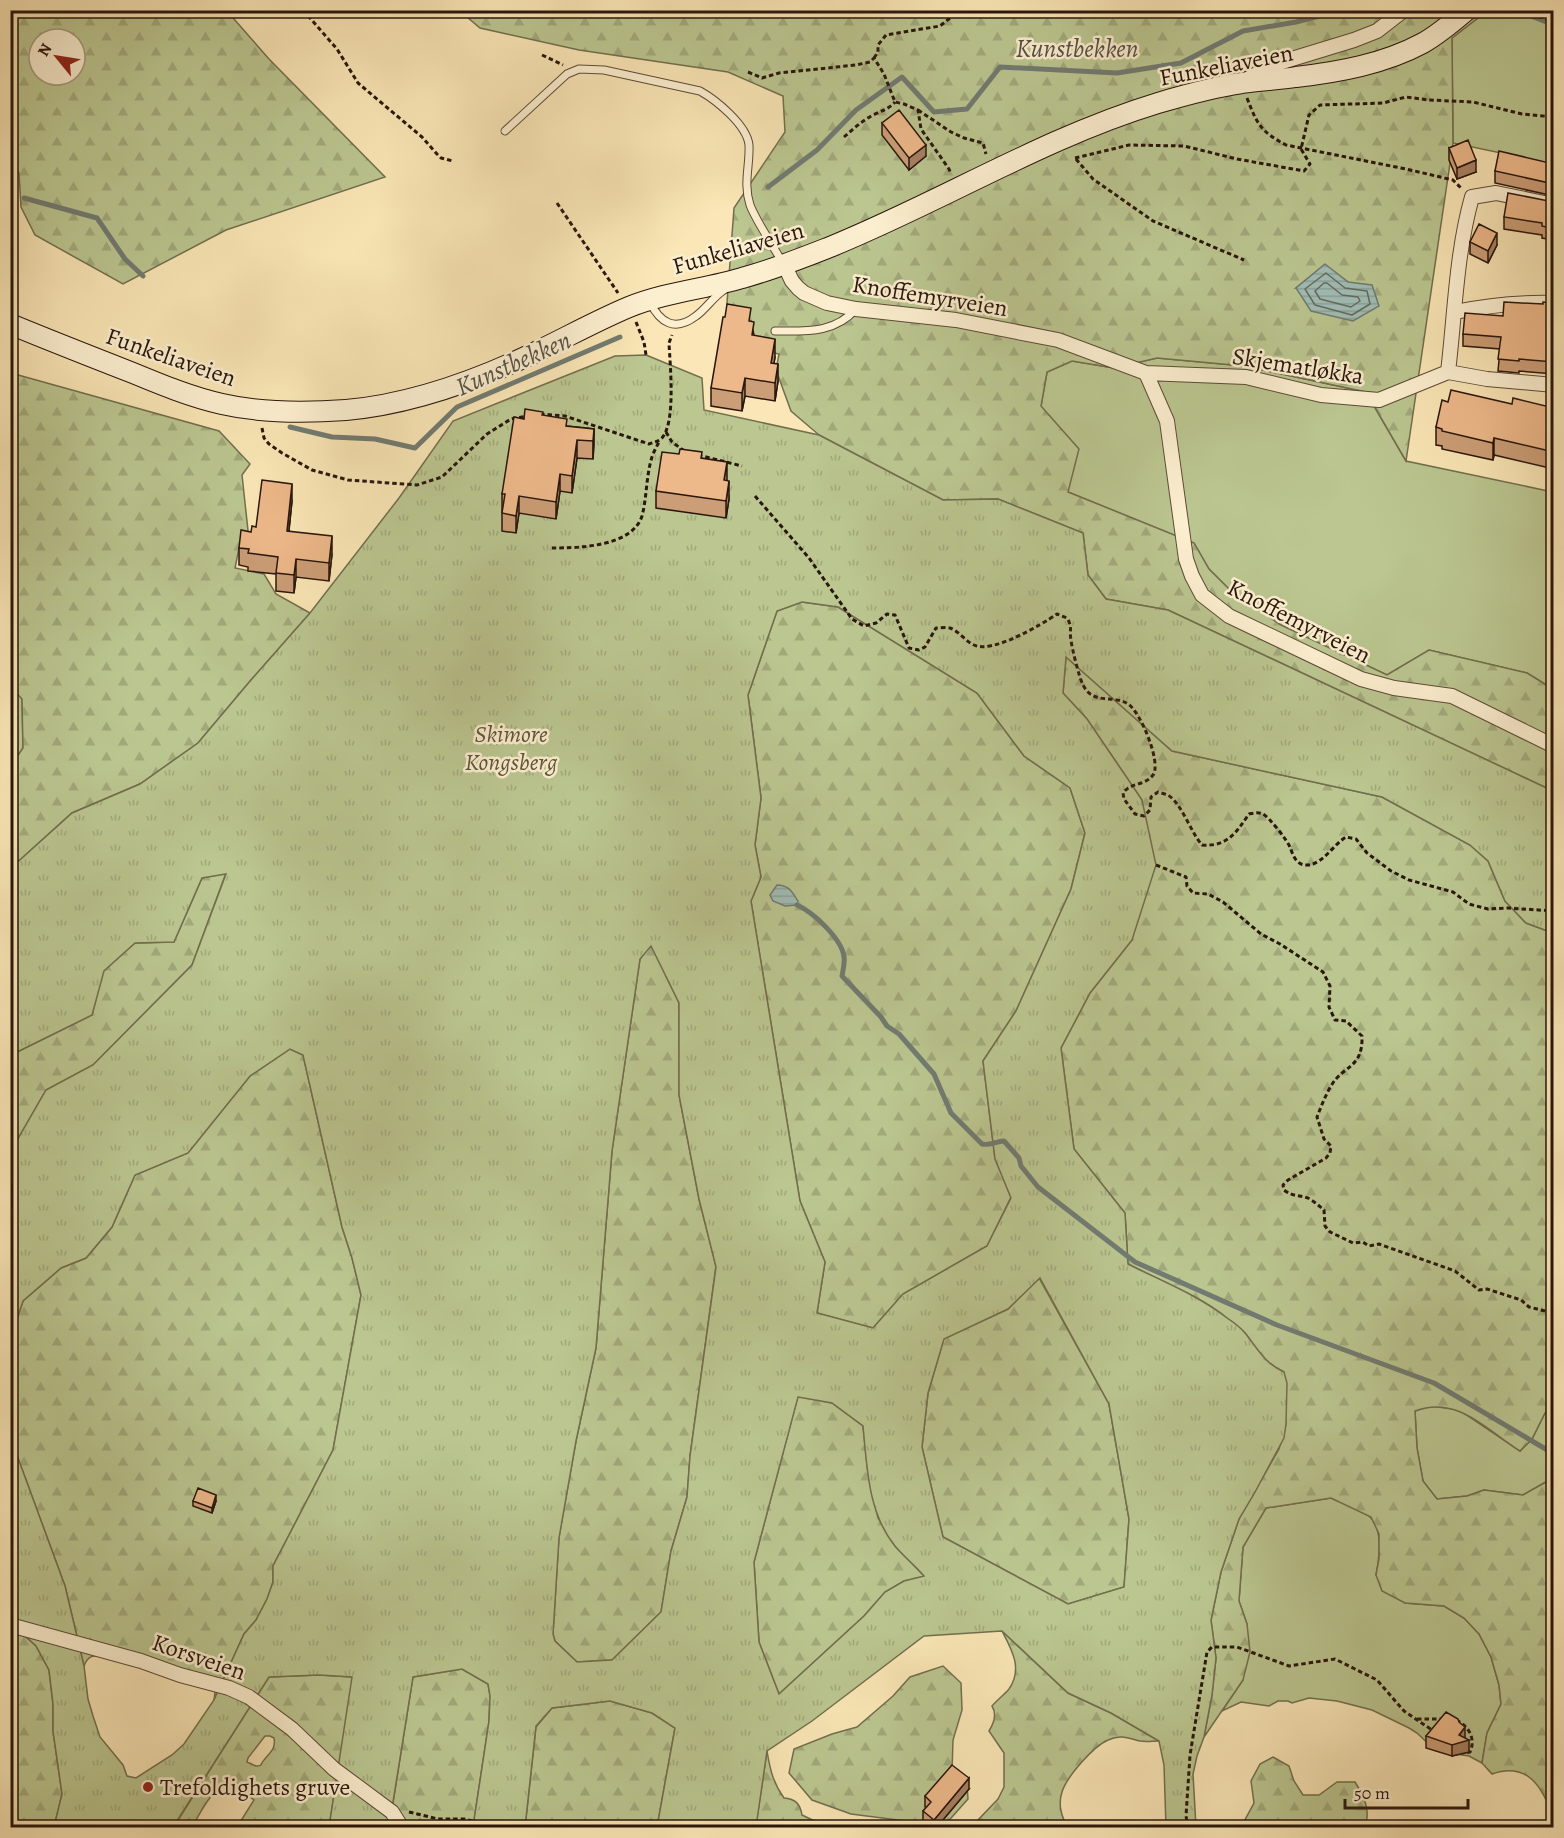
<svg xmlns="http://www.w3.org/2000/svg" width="1564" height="1838" font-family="Alegreya,serif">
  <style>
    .grass { fill: #bbc690; stroke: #726e4e; stroke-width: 1.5 }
    .forest { fill: url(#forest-firs); stroke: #726e4e; stroke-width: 1.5; fill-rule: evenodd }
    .park { fill: url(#park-tufts); stroke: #726e4e; stroke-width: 1.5; fill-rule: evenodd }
    .water { fill: url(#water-rules); stroke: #717b72; stroke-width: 1.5 }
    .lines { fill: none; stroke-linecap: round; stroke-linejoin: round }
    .shore { stroke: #656a61; stroke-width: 1.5 }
    .stream { stroke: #717b72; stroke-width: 5 }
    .lane-casing { stroke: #5d4a36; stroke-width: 9 }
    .street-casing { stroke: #5d4a36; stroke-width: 16 }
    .secondary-casing { stroke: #29160c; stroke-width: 22 }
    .path { stroke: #29160c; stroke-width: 3; stroke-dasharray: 4.5 3; stroke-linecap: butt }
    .lane { stroke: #fcefd0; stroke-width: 7 }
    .street { stroke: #fcefd0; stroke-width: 14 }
    .secondary { stroke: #fcefd0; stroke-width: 20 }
    .wall { fill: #cc9e77; stroke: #29160c; stroke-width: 1.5 }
    .shaded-wall { fill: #a68161; stroke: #29160c; stroke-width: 1.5 }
    .building { fill: #edb88a; stroke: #29160c; stroke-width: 1.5 }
    .poi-dot { fill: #8f2418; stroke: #fcefd0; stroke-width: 2 }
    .labels { text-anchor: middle; stroke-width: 5; stroke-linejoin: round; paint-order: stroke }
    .street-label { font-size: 24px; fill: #29160c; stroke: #fcefd0 }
    .park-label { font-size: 24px; font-style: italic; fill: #5c543a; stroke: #fcefd0 }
    .poi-label { font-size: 24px; fill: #29160c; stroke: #fcefd0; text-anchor: start }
    .water-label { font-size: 26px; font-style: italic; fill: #535148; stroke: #fcefd0 }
  </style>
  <defs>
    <pattern id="forest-firs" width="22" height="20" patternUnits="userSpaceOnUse" patternTransform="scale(1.5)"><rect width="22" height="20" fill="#bbc690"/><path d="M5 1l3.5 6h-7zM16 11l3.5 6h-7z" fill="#a1a97b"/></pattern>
    <pattern id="park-tufts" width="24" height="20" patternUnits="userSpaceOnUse" patternTransform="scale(1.5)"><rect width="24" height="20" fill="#bbc690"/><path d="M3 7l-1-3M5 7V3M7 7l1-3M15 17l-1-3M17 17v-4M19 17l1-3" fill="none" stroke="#a1a97b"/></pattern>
    <pattern id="water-rules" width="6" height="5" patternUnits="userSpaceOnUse" patternTransform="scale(1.5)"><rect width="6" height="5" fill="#a1beb6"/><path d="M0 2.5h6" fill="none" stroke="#8ba39b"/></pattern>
  </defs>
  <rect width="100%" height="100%" fill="#fae6b6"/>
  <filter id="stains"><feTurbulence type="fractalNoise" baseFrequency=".00333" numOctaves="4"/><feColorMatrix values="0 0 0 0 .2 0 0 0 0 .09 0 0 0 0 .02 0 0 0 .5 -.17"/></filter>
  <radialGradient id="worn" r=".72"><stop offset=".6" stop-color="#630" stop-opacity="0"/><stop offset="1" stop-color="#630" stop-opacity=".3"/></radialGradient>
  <path class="grass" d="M1487 11H1553V164L1453 143 1452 38Z
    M1157 358 1244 366 1366 392 1406 461 1553 492V689L1527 673 1429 650 1387 675 1281 625 1231 591 1209 569 1194 543 1068 492 1041 406 1047 372 1072 361 1114 368Z
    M11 686 22 699 23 748 11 767Z
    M1431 1406 1459 1410 1520 1451 1532 1439 1545 1413 1553 1406V1478L1523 1495 1484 1490 1467 1496 1437 1499 1423 1481 1417 1448 1415 1411Z
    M1331 1498C1342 1503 1361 1509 1369 1516 1384 1529 1379 1559 1376 1575L1405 1603 1444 1606 1464 1618 1479 1634 1491 1657 1499 1685 1501 1704 1487 1733 1482 1763 1469 1756 1436 1751 1417 1733 1409 1728 1372 1710 1337 1701 1309 1698 1292 1703 1288 1701H1278L1269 1706 1241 1702 1222 1711 1243 1680 1247 1624 1239 1601 1243 1547 1266 1508Z"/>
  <path class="forest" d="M10 11H227L269 59 385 177 226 230 123 284 35 235 21 207 19 173 11 159ZM39 39H75V75H39Z
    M460 11H1487L1452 38 1453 143 1406 461 1366 392 1244 366 1157 358 1114 368 1072 361 1047 372 1041 406 1079 449 1068 492 1194 543 1209 569 1231 591 1281 625 1387 675 1429 650 1527 673 1553 689V791L1168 610 1106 599 1088 575 1083 533 998 499 943 500 819 435 791 411 776 370 779 354 754 348 736 332 727 303 734 208 785 132 783 96 728 72 579 50 480 28ZM1325 265 1348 282 1296 288Z
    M11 373 219 431 250 464 242 475 250 549 239 548 235 568 264 574 276 594 310 613 251 680 198 743 140 784 72 813 11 868 10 767 23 748 22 699 10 686Z
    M802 602 838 607 977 693 1024 756 1070 788 1085 833 1071 889 1016 1011 983 1061 995 1158 1011 1197 987 1246 903 1294 873 1328 817 1313 825 1262 800 1201 751 901 761 877 755 845 761 798 748 695 777 611Z
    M1066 657 1172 751 1382 797 1470 845 1488 861 1505 901 1526 923 1553 933V1406L1545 1413 1532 1439 1520 1451C1486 1430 1458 1395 1415 1411L1417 1448 1423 1481 1437 1499 1467 1496 1484 1490 1523 1495 1553 1478V1817C1543 1788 1528 1761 1492 1774L1482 1763 1487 1733 1501 1704 1499 1685 1491 1657 1479 1634 1464 1618 1444 1606 1405 1603 1382 1591 1376 1575 1379 1559V1534L1371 1517 1331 1498 1266 1508 1243 1547 1239 1601 1247 1624 1250 1652 1243 1680 1204 1737 1212 1695 1216 1658 1211 1620 1221 1572 1239 1519 1279 1449 1286 1424 1284 1372C1265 1364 1257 1348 1245 1333 1240 1327 1233 1322 1227 1318 1198 1295 1161 1281 1128 1264L1125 1213 1074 1149 1061 1048 1090 993 1132 940 1142 800 1087 719 1063 693Z
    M226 873 192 965 93 1065 46 1090 11 1151V1055L92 1015 103 971 135 943 174 942 202 878Z
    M651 945 679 1003V1095L699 1199 716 1266 690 1456 687 1497 671 1551 661 1612 612 1660 577 1662 555 1641 553 1634 559 1537 576 1441 596 1348 612 1151 640 959Z
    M290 1049 303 1055 342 1227 352 1258 361 1295 333 1450 273 1566V1582L267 1599 256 1620 244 1634 214 1700 215 1692 210 1687 103 1656C92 1655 88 1656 84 1666L65 1586 11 1439V1337L23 1301 61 1268 86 1258 112 1227 135 1175 188 1153 250 1076Z
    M1039 1278 1109 1404 1129 1519 1124 1587 1068 1604 943 1537 922 1447 928 1393 944 1338 1008 1309Z
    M798 1396 832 1403 863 1426 868 1474 878 1518 895 1546 925 1577 904 1581 885 1592 864 1616 779 1694 759 1642 754 1562Z
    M10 1623 36 1646 49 1670 53 1704V1731L62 1794 54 1827H11V1794L18 1790 16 1777 10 1768Z
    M1002 1631 1068 1693 1111 1713 1159 1741C1153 1741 1146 1742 1140 1741 1128 1738 1121 1734 1108 1740 1094 1746 1067 1776 1062 1792 1058 1804 1061 1817 1068 1827H1052C1045 1821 1038 1820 1032 1827L973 1828 977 1821 998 1799 1004 1787V1753L989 1731C994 1723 997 1714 992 1706 997 1700 1004 1695 1009 1689 1023 1669 1012 1650 1002 1631Z
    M943 1666 961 1683 962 1710 953 1740 952 1771 967 1785 968 1799 944 1826 851 1814 812 1800 789 1773 794 1749 832 1734 857 1727 893 1696 910 1677Z
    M462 1669 488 1684 490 1696 489 1721 473 1827 389 1828 413 1677Z
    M319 1675 353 1677 329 1827H237L254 1800 247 1795 250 1791 245 1785C216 1776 205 1805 192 1827L173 1828 269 1677ZM265 1736H270L274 1738C276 1749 270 1752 264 1760 260 1764 263 1766 256 1766 253 1765 250 1763 247 1762L248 1758Z
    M610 1701 652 1713 675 1728 657 1827 525 1828 536 1727 552 1708Z
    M767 1751C770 1769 773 1783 784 1798 795 1799 800 1803 802 1815 815 1822 827 1826 842 1827L773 1828 756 1825Z
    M1273 1757 1289 1766 1294 1781 1303 1795H1319L1337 1782H1355C1364 1796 1371 1811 1365 1827H1241L1254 1803 1251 1781 1260 1764Z"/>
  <path class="park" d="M646 355 702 378 704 410 819 435 943 500 998 499 1083 533 1088 575 1106 599 1168 610 1553 791V933L1526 923 1505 901 1488 861 1470 845 1382 797 1172 751 1066 657 1063 693 1087 719 1142 800 1156 865 1132 940 1090 993 1061 1048 1074 1149 1125 1213 1128 1264C1161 1281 1198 1295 1227 1318 1233 1322 1240 1327 1245 1333 1257 1348 1265 1364 1284 1372L1287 1383 1286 1424 1284 1438 1254 1494 1239 1519 1221 1572 1211 1620 1216 1658 1212 1695 1204 1737 1197 1756 1193 1774 1196 1827H1166L1164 1765 1159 1741 1111 1713 1068 1693 1002 1631 924 1636 812 1721 767 1751 756 1827H657L675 1728 652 1713 610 1701 552 1708 536 1726 525 1827H473L489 1721 490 1696 488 1684 462 1669 413 1677 389 1827H329L352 1677 319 1675 269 1677 173 1827H54L62 1794 53 1731V1704L49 1670 36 1646 11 1623V1439L65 1586 84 1666 88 1699 93 1716 100 1737 123 1765 127 1776 136 1778 172 1755 184 1744 214 1700 244 1634 256 1620 267 1599 273 1582V1566L333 1450 361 1295 352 1258 342 1227 303 1055 290 1049 250 1076 188 1153 135 1175 112 1227 86 1258 61 1268 23 1301 11 1337V1151L46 1090 93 1065 192 965 226 874 202 878 174 942 135 943 104 971 92 1015 11 1055V868L72 813 140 784 198 743 251 680 310 613 399 498 453 421 615 356ZM802 602 838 607 977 693 1024 756 1070 788 1085 833 1071 889 1016 1011 983 1061 995 1159 1011 1198 987 1246 903 1294 873 1328 817 1313 825 1262 800 1201 751 901 761 877 755 845 761 798 748 695 777 611ZM651 946 679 1003V1095L699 1199 716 1267 690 1456 687 1497 671 1551 661 1612 612 1660 577 1662 555 1641 553 1634 559 1538 576 1441 596 1348 612 1151 640 959ZM1040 1278 1109 1404 1129 1519 1124 1587 1068 1604 943 1537 922 1447 928 1393 944 1339 1008 1309ZM798 1397 832 1403 863 1426C867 1467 868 1513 895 1546 904 1557 916 1566 924 1576L904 1581 885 1592 864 1616 779 1694 759 1642 754 1562Z"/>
  <path class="water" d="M1325 264 1348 282 1372 285 1379 306 1353 321 1311 311 1296 288Z
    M777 885C789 885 792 892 798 901L797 905 785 906 773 901 770 895Z"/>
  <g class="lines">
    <path class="shore" d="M1326 273 1345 288 1367 291 1370 304 1352 315 1315 305 1305 289Z
      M1324 283H1327L1342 295 1358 297 1360 301 1351 307 1320 299 1315 291Z"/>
    <path class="stream" d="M1518 14H1526L1554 25
      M768 187 817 150 856 110 902 77 934 112 967 109 1000 67 1117 73 1181 63 1243 31 1296 22 1343 10
      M24 198 97 218 125 259 143 276
      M290 427 332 437 375 439 415 448 457 407 620 337
      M797 905C813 912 842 939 844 957 845 963 843 970 842 976L881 1017 887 1026 899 1034 934 1074 951 1113 982 1144C990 1146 996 1141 1004 1141L1019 1158 1021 1166 1038 1187 1135 1262 1277 1325 1434 1383 1554 1454"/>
    <g class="lane-casing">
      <path id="lane" d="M505 131 567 74 579 69 604 70 700 91C716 100 747 125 749 145 750 166 743 183 750 205 756 221 774 247 782 262
        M650 302C660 323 675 332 696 316 706 309 713 297 724 290
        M775 331C805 331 834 334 856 309"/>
    </g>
    <g class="street-casing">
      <path id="street" d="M1248 79 1272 65 1354 40 1377 31 1404 10
        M784 264 792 281 798 288 804 293 827 303 856 309 956 320 1058 340 1146 373 1246 377 1321 395 1379 400 1448 372
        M1455 312C1489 305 1519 302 1554 303
        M1448 372C1455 314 1456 254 1472 197L1496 193 1554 205
        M1448 372 1487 379 1554 385
        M1146 373 1167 421 1186 559 1192 576 1202 595 1229 616 1361 679 1394 688 1452 696 1554 746
        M10 1625 141 1661 180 1675 229 1688 249 1697 292 1729 334 1769 392 1812 402 1828"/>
    </g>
    <g class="secondary-casing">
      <path id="secondary" d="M10 324C51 341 92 357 133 373 162 385 191 397 222 404 261 413 305 413 346 410 413 404 478 380 538 351 569 336 598 320 629 307 666 292 705 289 742 278 772 270 802 258 830 247 941 202 1043 138 1158 103 1185 95 1214 87 1242 83 1259 80 1278 80 1296 77 1339 72 1384 64 1423 43 1439 34 1453 22 1467 10"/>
    </g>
    <path class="path" d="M303 10 337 49 358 83 422 137 437 154 441 158 453 161
      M1525 10 1554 23
      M542 55 563 65
      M874 58 878 52V45L886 35 940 26 960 10
      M748 72 762 78 779 73 856 65 870 62 874 58 884 74 895 102 904 104 918 110 921 129 949 169 951 174
      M1247 98C1257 124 1261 132 1286 145L1406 169 1453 180 1461 188
      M918 110 951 132 964 138 983 143 986 154
      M844 137C853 129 862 121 873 115 881 111 889 109 895 102
      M1075 158 1129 145 1184 146 1237 159 1304 171 1310 164 1301 149 1309 115 1320 105 1383 103 1406 97 1429 100 1473 102 1522 114 1554 117
      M1076 159 1093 179 1153 221 1244 260
      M557 203 618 293
      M636 322 644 342 646 355
      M540 414 565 416 649 444C654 442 658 442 662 438 676 422 670 365 669 343L672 335
      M262 428 264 438 269 444 282 453 312 470 348 480 417 485 442 477 487 434 511 419 527 416
      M666 432 672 442 683 450
      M698 455 742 466
      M755 496 809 558 852 619 864 626 876 623 887 614 895 615 909 648 919 650 925 647 936 628C940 628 946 627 950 628 959 631 965 641 974 645 992 654 1041 625 1057 614L1067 618C1073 628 1069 630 1071 640 1072 649 1079 677 1083 685 1094 706 1113 694 1128 704 1140 711 1162 763 1153 775 1145 786 1131 782 1123 793L1124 799 1135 814 1144 816 1150 810 1151 797 1158 792C1161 793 1165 794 1168 795 1182 804 1190 831 1202 845 1227 847 1236 833 1249 814 1254 813 1258 812 1263 814 1269 817 1287 840 1290 847 1293 855 1296 866 1308 865 1323 864 1334 844 1346 837L1356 839 1367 853 1391 871 1409 880 1453 892 1469 904 1488 909 1508 908 1554 911
      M552 548C578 548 632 547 642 516 647 497 646 476 652 457 654 451 657 446 660 440
      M1156 865 1186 877 1187 886 1193 893 1208 894 1223 902 1261 934 1280 944 1323 972 1330 986 1329 1007 1335 1020 1346 1021 1362 1036C1363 1069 1343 1065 1331 1086 1325 1096 1321 1107 1317 1117L1324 1139 1331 1146 1330 1153 1326 1158 1288 1180 1283 1185 1284 1190C1293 1197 1299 1195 1308 1198 1314 1201 1319 1206 1324 1210L1325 1226 1330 1232 1353 1243 1363 1242 1369 1246 1379 1244 1455 1271 1479 1290 1487 1289 1521 1300 1529 1307 1545 1311 1554 1319
      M1417 1719H1444
      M1456 1720C1469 1726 1476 1739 1470 1752L1463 1753
      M409 1812 438 1819H464L505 1828
      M1188 1828 1186 1816 1190 1755 1207 1652 1212 1647H1237L1289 1666 1335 1659 1377 1680 1404 1711 1432 1730"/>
    <use href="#lane" class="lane"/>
    <use href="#street" class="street"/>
    <use href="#secondary" class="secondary"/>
  </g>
  <path class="wall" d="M882 123 926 156 909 170 882 135Z
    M1449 148 1476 172 1457 179 1449 160Z
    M1554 164V196L1495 183V171Z
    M1554 202V240L1542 238V235L1504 229V217Z
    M1470 242 1497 245 1488 263 1470 254Z
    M1554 303V374L1519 371V373L1498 371 1500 349 1463 346V334L1503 316 1543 304Z
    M751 322 754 335 775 357 774 363 778 381 775 401 745 396 742 411 711 406V388Z
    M1448 402 1512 404 1554 408V469L1494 455 1493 460 1442 449V446L1436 445V427Z
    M543 415 567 426 594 429 593 459 577 458 572 493 560 491 556 519 519 513 516 533 502 531V494L524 419Z
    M702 458 727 481 729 499 726 518 656 508V491Z
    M292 501 289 531 332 554 329 581 296 577 294 593 276 591V574L248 571V567L239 565V548L251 532Z
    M193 1501H216L212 1513 193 1506Z
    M1426 1736 1465 1738 1469 1752 1452 1756 1426 1748Z
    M969 1789 937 1827H930L923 1822V1811L926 1808 925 1807V1796Z"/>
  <path class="shaded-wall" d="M926 145V156L909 170V158Z
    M1476 160V172L1457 179V168Z
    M1497 233V245L1488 263V251Z
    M775 339V357L771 381V363Z
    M778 364V381L775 401V383Z
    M745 378V396L742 411V393Z
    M594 429V446L593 459V441Z
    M1494 438V455L1493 460V443Z
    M577 440V458L572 493V476Z
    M727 462V480L724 498V480Z
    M560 474V491L556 519V502Z
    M729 481V499L726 518V501Z
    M292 484V501L287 548V531Z
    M519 496V513L516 533V516Z
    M332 536V554L329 581V563Z
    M296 559V577L294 593V575Z
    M216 1495V1501L212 1513V1508Z
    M1465 1727V1739L1469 1740V1752L1452 1756V1745Z
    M969 1778V1789L937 1827H934V1820Z"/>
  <path class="building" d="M899 110 926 145 909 158 882 123Z
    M1468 140 1476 160 1457 168 1449 148Z
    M1499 151 1554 164V184L1495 171Z
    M1508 193 1554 202V229L1542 226V223L1504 217Z
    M1479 224 1497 233 1488 251 1470 242Z
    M1504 302 1543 304V302L1554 303V362L1519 359V361L1498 359 1501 337 1463 334 1465 313 1503 316Z
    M727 304 751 308 749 321 754 322 752 335 775 339 771 363 778 364 775 383 745 378 742 393 711 388 723 317H725Z
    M1451 390 1512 404 1513 398 1554 408V452L1494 438 1493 443 1442 431V429L1436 427 1442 400 1448 402Z
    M525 409 543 412 542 415 567 419 566 426 594 429 593 441 577 440 572 476 560 474 556 502 519 496 516 516 502 513 505 494H502L514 417 524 419Z
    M680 449 702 452 701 458 727 462 724 480 729 481 726 501 656 491 662 452 679 454Z
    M262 480 292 484 287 531 332 536 329 563 296 559 294 575 276 573 278 557 248 553 249 549 239 548 241 530 251 532 252 526 256 527Z
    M198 1488 216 1495 212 1508 193 1501Z
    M1446 1712 1458 1719 1459 1722 1465 1727 1459 1735 1469 1740 1452 1745 1426 1736Z
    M952 1765 969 1778 934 1820 923 1811 931 1802 925 1796Z"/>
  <circle class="poi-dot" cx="148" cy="1787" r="6"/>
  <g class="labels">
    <g class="street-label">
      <text transform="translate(1226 65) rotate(-11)" y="8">Funkeliaveien</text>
      <text transform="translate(738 248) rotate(-16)" y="8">Funkeliaveien</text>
      <text transform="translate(930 296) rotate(9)" y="8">Knoffemyrveien</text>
      <text transform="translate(171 357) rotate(19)" y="8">Funkeliaveien</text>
      <text transform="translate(1298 366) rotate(9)" y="8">Skjematløkka</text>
      <text transform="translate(1299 621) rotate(27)" y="8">Knoffemyrveien</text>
      <text transform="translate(199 1657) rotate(19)" y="8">Korsveien</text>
    </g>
    <g class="park-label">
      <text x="511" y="742">Skimore<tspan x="511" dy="28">Kongsberg</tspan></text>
    </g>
    <g class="poi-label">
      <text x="160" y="1795">Trefoldighets gruve</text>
    </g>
    <g class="water-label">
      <text x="1077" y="57">Kunstbekken</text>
      <text transform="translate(513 363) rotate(-24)" y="9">Kunstbekken</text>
    </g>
  </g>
  <rect width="1564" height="1838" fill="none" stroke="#fae6b6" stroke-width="36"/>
  <rect x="12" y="12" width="1540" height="1814" fill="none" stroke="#29160c" stroke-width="3"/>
  <rect x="18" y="18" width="1528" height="1802" fill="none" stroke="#29160c" stroke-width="1.5"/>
  <g transform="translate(57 57) rotate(300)"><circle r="28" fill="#fcefd0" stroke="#a89882" stroke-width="1.5"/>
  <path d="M0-4.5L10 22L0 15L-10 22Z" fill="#8f2418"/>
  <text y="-9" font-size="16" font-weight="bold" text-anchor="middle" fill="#29160c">N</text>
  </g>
  <path d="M1345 1799v9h123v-9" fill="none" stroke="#29160c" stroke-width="3"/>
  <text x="1354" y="1799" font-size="18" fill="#29160c" stroke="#fcefd0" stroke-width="4.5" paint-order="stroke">50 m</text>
  <rect width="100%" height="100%" filter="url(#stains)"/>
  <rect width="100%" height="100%" fill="url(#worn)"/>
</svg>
